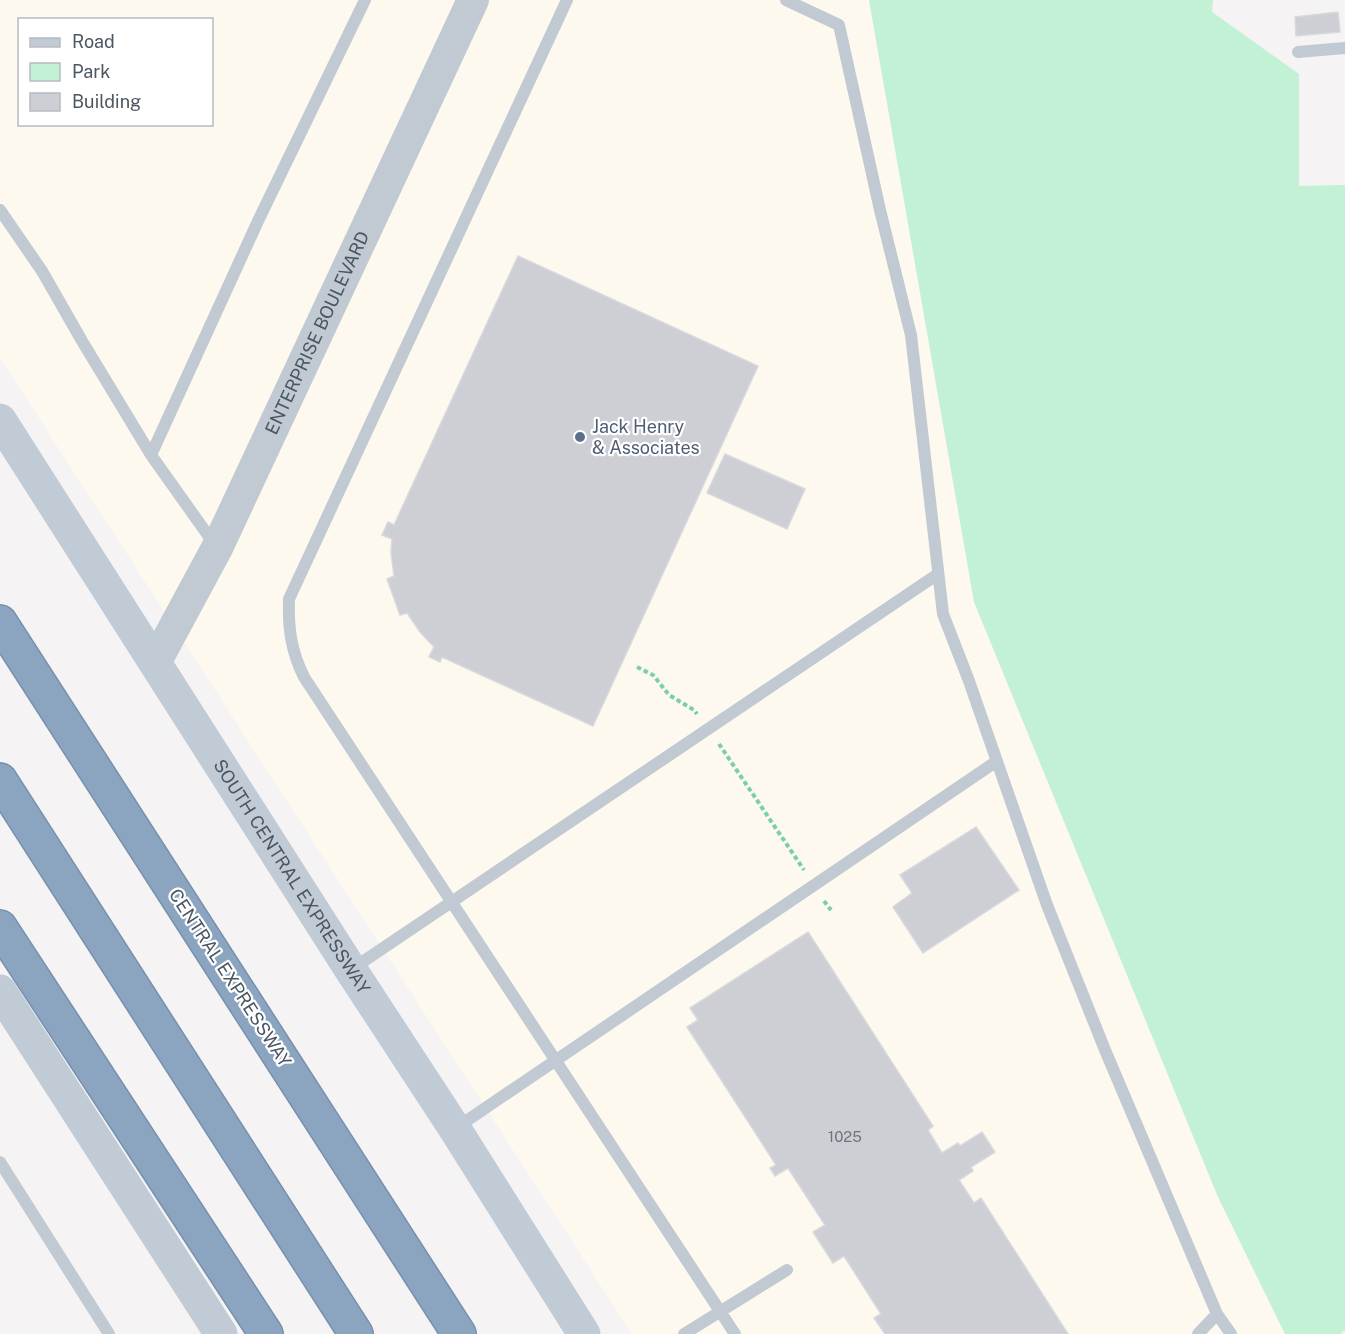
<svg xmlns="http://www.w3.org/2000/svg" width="1345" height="1334" font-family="'Public Sans',sans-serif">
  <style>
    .commercial { fill: #fdf9ef; fill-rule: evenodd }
    .green { fill: #c3f1d5 }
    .building { fill: #cdcfd5; stroke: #d7d9de; stroke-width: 1.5 }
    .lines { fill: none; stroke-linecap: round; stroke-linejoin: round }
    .motorway-casing { stroke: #7690ad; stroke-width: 36 }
    .path { stroke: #7ad0a6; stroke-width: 4; stroke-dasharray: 4.5 3; stroke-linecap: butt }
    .service { stroke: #c1cad2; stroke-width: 12 }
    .tertiary { stroke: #c1cad2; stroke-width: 32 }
    .secondary { stroke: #c1cbd6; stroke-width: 33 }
    .motorway { stroke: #8ba5c1; stroke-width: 33 }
    .service-dot { fill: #5c6f8a; stroke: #fff; stroke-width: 2 }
    .labels { text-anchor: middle; stroke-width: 4.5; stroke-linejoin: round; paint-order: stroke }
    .number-label { font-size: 15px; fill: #6b747e }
    .street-label { font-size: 18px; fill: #4a5661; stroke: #fff }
    .service-label { font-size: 18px; fill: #4e5e75; stroke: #fff; text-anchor: start }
  </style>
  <rect width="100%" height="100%" fill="#f5f3f3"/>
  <path class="commercial" d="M0 0H869L974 602 1218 1197 1285 1334H632L0 358ZM20 20H212V124H20Z"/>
  <path class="green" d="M869 0H1213L1212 12 1299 74V186L1345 185V1330L1340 1334H1285L1218 1197 974 602Z"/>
  <path class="building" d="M1338 12 1340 32 1296 36 1295 17Z
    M518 256 758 366 593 726 442 657 440 662 429 657 434 647 420 632 407 613 400 615 387 579 394 576 391 553 392 539 382 535 388 522 394 525Z
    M725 454 805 489 787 529 707 493Z
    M976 827 1019 890 923 953 893 907 912 893 900 875Z
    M808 932 933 1126 928 1130 942 1153 958 1143 960 1146 982 1132 995 1152 971 1167 973 1171 959 1180 974 1203 981 1198 1068 1334H885L874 1318 881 1314 844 1256 833 1263 813 1232 825 1225 788 1168 775 1176 770 1168 776 1165 687 1027 698 1020 690 1008Z"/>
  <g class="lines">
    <g class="motorway-casing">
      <path id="motorway" d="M0 622 459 1334
        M0 780 356 1334
        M0 927 266 1334"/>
    </g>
    <path class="path" d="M637 667 653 675 669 695 694 710 697 714
      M719 744 804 870
      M824 901 831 910"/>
    <path class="service" d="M567 0 289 599C288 628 291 651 304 677L735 1334
      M786 0 839 25 880 210 911 335 943 614 969 681 1047 905 1105 1050 1217 1314 1231 1334
      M1298 52 1345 48
      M0 210 42 271 82 341 151 455 215 545
      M151 455 258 221 365 0
      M352 969 938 574
      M456 1128 997 761
      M0 1162 109 1334
      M684 1334 787 1270
      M1198 1334 1217 1314"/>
    <path class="tertiary" id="s1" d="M155 663 217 548 473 0"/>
    <g class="secondary">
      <path id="s2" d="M0 420 351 970 455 1129 584 1334"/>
      <path d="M0 991 221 1334"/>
    </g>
    <use href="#motorway" class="motorway"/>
  </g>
  <circle class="service-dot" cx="580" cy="437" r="6"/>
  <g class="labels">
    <g class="number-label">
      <text x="845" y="1142">1025</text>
    </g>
    <g class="street-label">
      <text dy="6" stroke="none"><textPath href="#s1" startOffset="368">ENTERPRISE BOULEVARD</textPath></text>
      <text dy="6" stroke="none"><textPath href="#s2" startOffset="542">SOUTH CENTRAL EXPRESSWAY</textPath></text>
      <text transform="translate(230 978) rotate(57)" y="6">CENTRAL EXPRESSWAY</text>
    </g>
    <g class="service-label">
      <text x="592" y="433">Jack Henry<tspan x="592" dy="21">&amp; Associates</tspan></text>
    </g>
  </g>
  <rect x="18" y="18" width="195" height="108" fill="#ffffff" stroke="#b7bbc0" stroke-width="1.5"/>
  <rect x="30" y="38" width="30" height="9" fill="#c1cbd6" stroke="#b7bbc0" stroke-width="1.5"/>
  <text x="72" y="48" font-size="18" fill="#4a5661">Road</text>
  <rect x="30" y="63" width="30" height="18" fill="#c3f1d5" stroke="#b7bbc0" stroke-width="1.5"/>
  <text x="72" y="78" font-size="18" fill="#4a5661">Park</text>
  <rect x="30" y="93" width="30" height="18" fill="#cdcfd5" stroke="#b7bbc0" stroke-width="1.5"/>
  <text x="72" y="108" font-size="18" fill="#4a5661">Building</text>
</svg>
